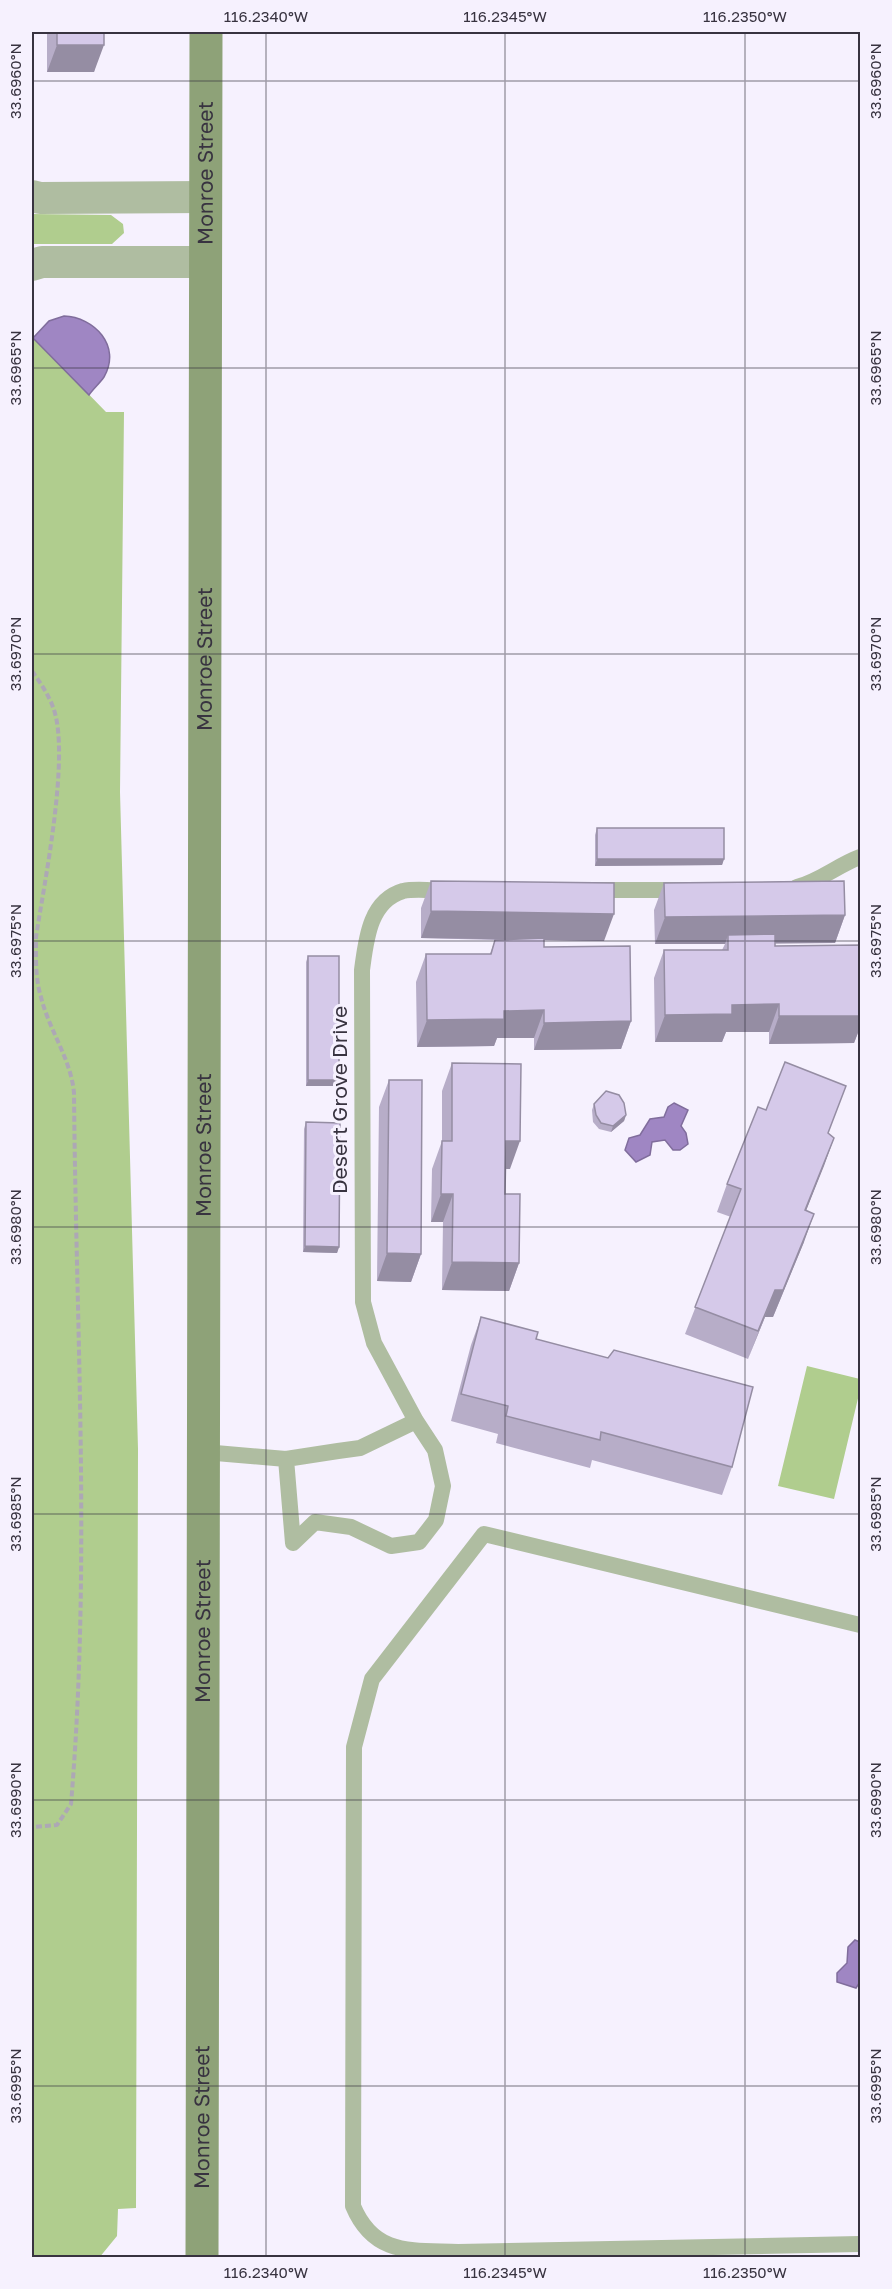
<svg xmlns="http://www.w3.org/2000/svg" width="892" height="2289" font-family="'Golos Text',sans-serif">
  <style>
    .green { fill: #b0cd8e }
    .water { fill: #9f86c3; stroke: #806d9c; stroke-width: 1.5 }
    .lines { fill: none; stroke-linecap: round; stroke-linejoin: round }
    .path { stroke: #ada8b5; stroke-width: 4; stroke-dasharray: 6 3; stroke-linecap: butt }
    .lane { stroke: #afbda1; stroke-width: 16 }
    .street { stroke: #afbda1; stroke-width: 32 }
    .secondary { stroke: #8ea278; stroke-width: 33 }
    .wall { fill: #b7adc8 }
    .shaded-wall { fill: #958da3 }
    .building { fill: #d5c9e9; stroke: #958da3; stroke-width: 1.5 }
    .ticks { fill: none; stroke: #383340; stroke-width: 1.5; stroke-opacity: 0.45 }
    .labels { text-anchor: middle; stroke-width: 6; stroke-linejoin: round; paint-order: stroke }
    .street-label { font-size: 21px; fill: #383340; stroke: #f6f1fe }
    .neatline { fill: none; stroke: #383340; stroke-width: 2 }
    .ticks-label { font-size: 15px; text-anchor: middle; fill: #383340 }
  </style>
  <rect width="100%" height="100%" fill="#f6f1fe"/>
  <path class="green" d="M32 214 111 215 123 224 124 233 112 244H32Z
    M32 336 106 412H124L120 792 138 1449 136 2208 118 2209 117 2236 99 2258 32 2257Z
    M807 1366 860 1379V1390L834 1499 778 1486Z"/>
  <path class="water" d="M64 316C94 317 122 346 104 377 100 383 93 389 89 395L33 338 49 321Z
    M674 1103 688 1110 681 1126 686 1133 688 1144 680 1150H673L665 1140 652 1142 650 1155 636 1162 625 1150 629 1138 640 1135 650 1119 664 1117 668 1107Z
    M855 1940 860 1942V1982L856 1988 837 1982V1973L847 1963 848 1947Z"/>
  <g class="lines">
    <path class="path" d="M32 671C40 682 48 694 53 707 71 754 44 884 36 937 36 957 35 978 41 997 49 1030 71 1059 74 1093 76 1330 91 1567 71 1804L57 1825 32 1827"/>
    <path class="lane" d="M797 887C820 881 838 865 860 857
      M593 890H684
      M204 1452 286 1459 338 1451 360 1448 416 1421
      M286 1459 293 1543
      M293 1543 315 1522 351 1527 391 1546 419 1542 436 1520 443 1486 435 1450 416 1421 374 1343 363 1302 362 970C366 941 369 901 403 891 417 888 436 891 450 891
      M860 1625 484 1534 372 1679 354 1747 353 2206C374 2256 411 2250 458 2252L860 2244"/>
    <path class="street" d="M32 196 40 198 206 197
      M32 265 42 262H206"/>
    <path class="secondary" id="s1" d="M202 2258 206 32"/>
  </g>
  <path class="wall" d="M47 32H104L94 72H47Z
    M597 828 724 859 722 865 595 866V835Z
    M431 881 604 941 544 940V947L631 1021 621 1049 534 1050V1038H497L494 1046 417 1047 416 982 426 954H490L495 940 421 938V908Z
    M664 883 845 915 835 943H775V946L861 945V1025L854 1043 769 1044V1032H726L722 1042H655L654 978 664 950H722L725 944H655L654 910Z
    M308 956 337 1086H306V962Z
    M452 1063 510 1169H505V1194L519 1263 509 1291 442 1290 443 1222H431L432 1169 442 1141V1091Z
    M389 1080 421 1254 411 1282 377 1281 379 1107Z
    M594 1104 626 1115 624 1121 611 1132 599 1129 593 1122 592 1110Z
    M306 1122 339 1247 337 1253 303 1252 304 1129Z
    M828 1133 834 1138 806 1211 804 1242 773 1317H765L748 1359 685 1334 731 1217 717 1212 727 1184Z
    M481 1317 536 1339 732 1467 722 1495 592 1460 590 1468 496 1443 498 1434 451 1421 471 1345Z"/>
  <path class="shaded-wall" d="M57 45H104L94 72H47Z
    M597 859H724L722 865 595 866Z
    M431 911 614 914 604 941 421 938Z
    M845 915 835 943 728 944V935L725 944H655L665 917Z
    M779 1004 769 1032H726L722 1042H655L665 1015 732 1005Z
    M544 1010 534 1038H497L494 1046 417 1047 427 1020 504 1011Z
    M779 1016H861V1025L854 1043 769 1044Z
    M631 1021 621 1049 534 1050 544 1023Z
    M308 1080H339L337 1086H306Z
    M626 1115 624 1121 611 1132 613 1126Z
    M834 1138 824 1166 795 1238 805 1210Z
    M506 1141H520L510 1169H496Z
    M441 1194H453L443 1222H431Z
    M814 1214 804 1242 773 1317H765L748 1359 775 1290Z
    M305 1246 339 1247 337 1253 303 1252Z
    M387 1253 421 1254 411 1282 377 1281Z
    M452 1262 519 1263 509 1291 442 1290Z"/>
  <path class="building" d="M57 32H104V45H57Z
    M597 828H724V859H597Z
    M431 881 614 883V914L431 911Z
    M844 881 845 915 665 917 664 883Z
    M775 934V946L861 945V1016H779V1004L732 1005V1014L665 1015 664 950H728V935Z
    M544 938V947L630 946 631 1021 544 1023V1010L504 1011V1019L427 1020 426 954H491L495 940Z
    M308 956H339V1080H308Z
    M785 1062 846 1086 828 1133 834 1138 805 1210 814 1214 783 1290H775L758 1331 695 1307 741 1189 727 1184 758 1107 766 1110Z
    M452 1063 521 1064 520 1141H506L505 1194H520L519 1263 452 1262 453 1194H441L442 1141H452Z
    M389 1080H422L421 1254 387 1253Z
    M606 1091 619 1095 624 1103 626 1115 613 1126 601 1123 596 1115 594 1104Z
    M306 1122 340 1123 339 1247 305 1246Z
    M481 1317 538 1332 536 1339 608 1358 614 1350 753 1387 732 1467 601 1432 600 1440 506 1416 508 1406 461 1394Z"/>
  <path class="ticks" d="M266 32V2258M505 32V2258M745 32V2258M32 81H860M32 368H860M32 654H860M32 941H860M32 1227H860M32 1514H860M32 1800H860M32 2086H860"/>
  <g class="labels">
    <g class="street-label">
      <text dy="7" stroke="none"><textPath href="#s1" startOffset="2085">Monroe Street</textPath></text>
      <text dy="7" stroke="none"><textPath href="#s1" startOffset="1599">Monroe Street</textPath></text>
      <text transform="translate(340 1100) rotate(-90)" y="7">Desert Grove Drive</text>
      <text dy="7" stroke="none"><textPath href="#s1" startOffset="1113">Monroe Street</textPath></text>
      <text dy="7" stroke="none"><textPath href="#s1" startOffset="627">Monroe Street</textPath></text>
      <text dy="7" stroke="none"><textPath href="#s1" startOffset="141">Monroe Street</textPath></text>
    </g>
  </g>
  <rect width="892" height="2289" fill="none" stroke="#f6f1fe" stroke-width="66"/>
  <rect x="33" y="33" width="826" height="2223" class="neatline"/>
  <g class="ticks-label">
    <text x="266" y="22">116.2340°W</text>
    <text x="505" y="22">116.2345°W</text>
    <text x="745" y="22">116.2350°W</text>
    <text transform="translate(876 81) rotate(-90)" y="5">33.6960°N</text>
    <text transform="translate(16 81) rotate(-90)" y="5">33.6960°N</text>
    <text transform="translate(876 368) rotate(-90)" y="5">33.6965°N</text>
    <text transform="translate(16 368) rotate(-90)" y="5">33.6965°N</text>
    <text transform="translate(876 654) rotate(-90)" y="5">33.6970°N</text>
    <text transform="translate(16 654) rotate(-90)" y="5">33.6970°N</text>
    <text transform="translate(16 941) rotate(-90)" y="5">33.6975°N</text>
    <text transform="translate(876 941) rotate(-90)" y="5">33.6975°N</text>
    <text transform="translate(16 1227) rotate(-90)" y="5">33.6980°N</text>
    <text transform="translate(876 1227) rotate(-90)" y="5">33.6980°N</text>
    <text transform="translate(16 1514) rotate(-90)" y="5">33.6985°N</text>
    <text transform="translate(876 1514) rotate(-90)" y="5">33.6985°N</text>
    <text transform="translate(876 1800) rotate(-90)" y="5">33.6990°N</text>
    <text transform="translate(16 1800) rotate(-90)" y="5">33.6990°N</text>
    <text transform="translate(16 2086) rotate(-90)" y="5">33.6995°N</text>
    <text transform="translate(876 2086) rotate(-90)" y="5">33.6995°N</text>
    <text x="266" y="2278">116.2340°W</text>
    <text x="505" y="2278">116.2345°W</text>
    <text x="745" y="2278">116.2350°W</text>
  </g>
</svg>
